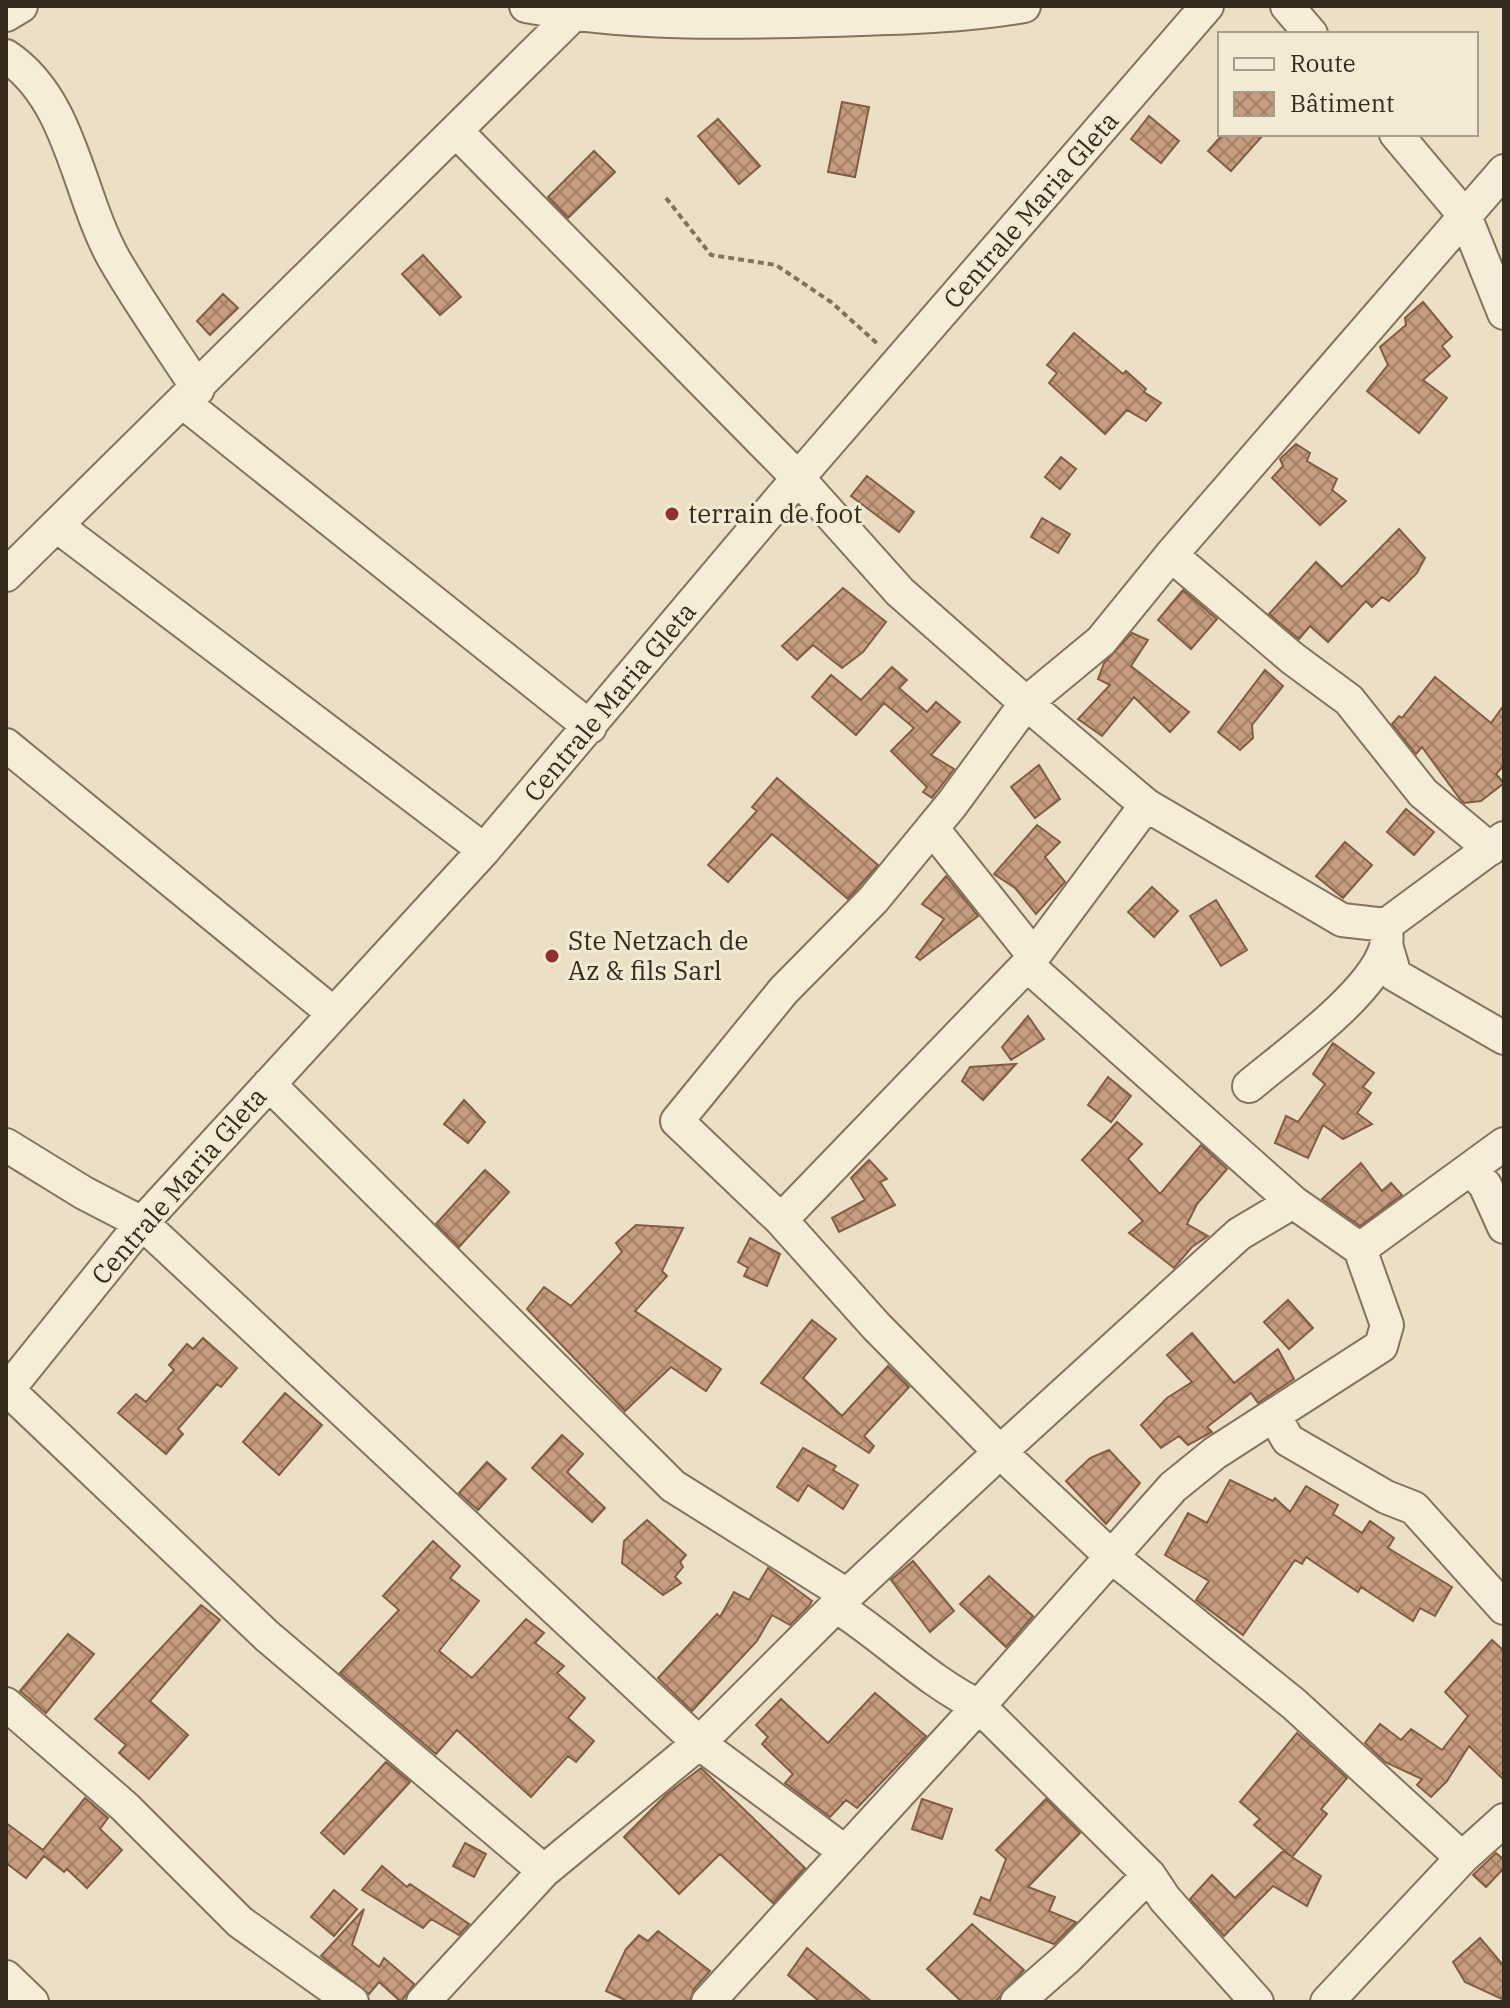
<svg xmlns="http://www.w3.org/2000/svg" width="1510" height="2008" font-family="'IBM Plex Serif',serif">
  <style>
    .building { fill: url(#building-cross-hatch); stroke: #825d44; stroke-width: 2 }
    .lines { fill: none; stroke-linecap: round; stroke-linejoin: round }
    .minor-casing { stroke: #85725c; stroke-width: 36 }
    .path { stroke: #85725c; stroke-width: 4; stroke-dasharray: 6 4; stroke-linecap: butt }
    .minor { stroke: #f6edd8; stroke-width: 32 }
    .poi-dot { fill: #903031; stroke: #f3ead4; stroke-width: 3 }
    .labels { text-anchor: middle; stroke-width: 6; stroke-linejoin: round; paint-order: stroke }
    .street-label { font-size: 26px; fill: #362a1f; stroke: #f3ead4 }
    .poi-label { font-size: 26px; fill: #362a1f; stroke: #f3ead4; text-anchor: start }
  </style>
  <defs>
    <pattern id="building-cross-hatch" width="8" height="8" patternUnits="userSpaceOnUse" patternTransform="scale(2)"><rect width="8" height="8" fill="#c79c7e"/><path d="M0 0l8 8M0 8l8-8" fill="none" stroke="#a27f67"/></pattern>
  </defs>
  <rect width="100%" height="100%" fill="#ebe0c5"/>
  <path class="building" d="M842 102 869 107 855 177 828 172Z
    M1149 116 1179 141 1161 163 1131 139Z
    M718 119 760 166 739 184 698 136Z
    M1223 134H1264L1231 171 1208 151Z
    M594 151 615 172 568 218 548 197Z
    M423 255 461 297 440 315 402 274Z
    M223 294 238 308 210 335 197 321Z
    M1423 302 1452 337 1442 346 1450 356 1423 380 1447 398 1419 433 1367 391 1388 365 1380 347 1406 325 1405 318Z
    M1074 333 1123 374 1126 371 1146 389 1144 392 1161 403 1146 421 1127 410 1105 434 1049 383 1057 373 1047 365Z
    M1296 444 1310 453 1307 461 1337 479 1332 490 1346 501 1320 525 1272 478 1283 466 1280 459Z
    M1061 457 1076 469 1060 489 1045 477Z
    M867 476 914 512 899 532 851 496Z
    M1042 518 1070 534 1058 553 1031 537Z
    M1399 529 1425 558 1417 573 1389 601 1382 597 1372 607 1366 601 1328 642 1310 626 1299 639 1269 614 1316 562 1342 587Z
    M843 588 886 622 863 652 842 668 813 645 797 660 782 646Z
    M1183 590 1217 619 1191 649 1158 620Z
    M1132 633 1148 640 1131 666 1189 712 1170 732 1134 697 1102 736 1078 719 1110 685 1098 679 1104 663Z
    M892 667 907 680 899 688 927 712 936 702 960 722 931 755 954 769 932 798 923 792 927 787 891 751 914 728 884 703 856 735 812 697 831 675 861 700Z
    M1265 670 1283 686 1252 725 1253 738 1240 750 1218 732Z
    M1435 677 1491 723 1504 705V765L1496 774 1504 783 1481 801 1464 803 1460 799 1422 747 1416 754 1392 724 1399 716 1402 718Z
    M1039 765 1060 799 1035 818 1011 787Z
    M777 778 878 865 848 899 772 834 728 882 708 865 757 811 752 807Z
    M1406 809 1434 832 1414 855 1387 832Z
    M1037 825 1060 842 1045 857 1065 882 1036 914 1015 888 994 874Z
    M1345 842 1372 865 1343 898 1316 876Z
    M946 876 978 916 920 960 916 957 944 919 922 904Z
    M1152 887 1178 911 1154 937 1128 912Z
    M1216 900 1247 950 1221 966 1190 916Z
    M1028 1016 1044 1039 1011 1060 1002 1047Z
    M1333 1043 1374 1073 1363 1087 1371 1093 1357 1113 1372 1124 1343 1139 1323 1125 1308 1158 1275 1143 1286 1116 1298 1122 1325 1084 1313 1074Z
    M1016 1064 983 1100 962 1081 970 1067Z
    M1108 1077 1131 1096 1111 1122 1088 1105Z
    M464 1100 485 1122 468 1143 444 1124Z
    M1117 1122 1142 1144 1128 1159 1160 1194 1201 1145 1227 1169 1197 1204 1187 1224 1208 1236 1192 1247 1174 1268 1129 1233 1143 1221 1082 1160Z
    M869 1160 887 1179 880 1182 895 1205 839 1232 832 1218 865 1200 851 1178Z
    M1361 1163 1382 1191 1391 1183 1402 1195 1360 1226 1322 1199Z
    M485 1170 509 1192 459 1247 436 1224Z
    M636 1225 683 1228 662 1271 667 1276 635 1311 721 1369 706 1391 671 1367 625 1411 527 1309 544 1287 571 1306 622 1252 616 1243Z
    M750 1238 780 1254 767 1286 744 1276 748 1268 738 1262Z
    M1288 1300 1313 1328 1289 1349 1264 1322Z
    M812 1320 836 1339 803 1378 842 1416 888 1366 909 1387 864 1436 874 1446 869 1453 761 1383Z
    M1192 1333 1234 1383 1278 1349 1294 1379 1258 1403 1251 1393 1207 1427 1212 1432 1188 1445 1179 1436 1161 1448 1141 1425 1167 1398 1192 1382 1167 1355Z
    M203 1338 237 1368 221 1387 217 1384 178 1429 183 1434 166 1454 118 1413 136 1394 146 1402 174 1370 169 1365 187 1344 193 1349Z
    M285 1393 322 1425 279 1475 243 1442Z
    M562 1435 583 1454 567 1472 605 1508 592 1522 532 1468Z
    M803 1448 836 1466 833 1470 858 1485 843 1509 808 1485 798 1501 777 1487Z
    M1109 1450 1140 1483 1106 1524 1066 1481 1090 1458Z
    M487 1462 506 1479 478 1510 459 1493Z
    M1230 1480 1273 1501 1275 1498 1290 1512 1306 1486 1338 1505 1333 1514 1362 1533 1370 1521 1394 1538 1388 1548 1452 1587 1435 1616 1420 1608 1413 1621 1361 1587 1358 1592 1306 1557 1302 1564 1295 1560 1243 1635 1196 1600 1209 1581 1165 1555 1188 1513 1207 1523Z
    M647 1520 686 1555 680 1562 683 1567 675 1577 681 1583 663 1595 622 1563 624 1541Z
    M433 1541 460 1566 450 1578 479 1601 439 1651 472 1678 526 1619 544 1633 535 1643 564 1666 557 1673 585 1698 568 1718 594 1741 576 1762 568 1756 531 1797 457 1730 436 1754 340 1673 399 1610 383 1596Z
    M913 1561 954 1611 930 1632 891 1580Z
    M768 1568 812 1601 809 1606 790 1625 772 1615 757 1641 692 1711 658 1678 717 1614 720 1617 734 1592 749 1600Z
    M989 1576 1033 1616 1006 1647 960 1604Z
    M201 1605 220 1620 150 1701 188 1735 149 1779 119 1753 126 1745 95 1719Z
    M68 1634 94 1654 46 1713 20 1691Z
    M1492 1640 1504 1651V1780L1469 1746 1447 1781 1431 1797 1417 1785 1422 1779 1385 1762 1365 1743 1380 1724 1401 1740 1411 1729 1442 1750 1468 1716 1445 1692Z
    M875 1693 926 1736 857 1808 846 1800 830 1817 785 1783 793 1774 762 1744 768 1737 756 1725 781 1699 828 1743Z
    M1297 1733 1347 1778 1321 1809 1327 1814 1292 1857 1321 1876 1307 1906 1273 1886 1224 1936 1190 1899 1212 1875 1235 1898 1283 1851 1291 1856 1254 1825 1260 1819 1240 1802Z
    M386 1762 410 1782 344 1854 321 1833Z
    M701 1768 805 1868 773 1903 720 1854 679 1894 624 1837 667 1794Z
    M85 1798 108 1818 100 1829 122 1850 87 1888 67 1869 64 1872 44 1856 26 1878 6 1863V1823L43 1850Z
    M922 1799 952 1809 942 1839 912 1829Z
    M1046 1799 1080 1833 1028 1887 1055 1897 1049 1911 1076 1922 1054 1944 974 1914 981 1897 990 1901 1006 1859 996 1850Z
    M465 1843 486 1854 474 1877 453 1866Z
    M1496 1853 1504 1860V1868L1486 1887 1473 1875Z
    M382 1866 407 1887 410 1884 469 1924 459 1935 431 1919 423 1928 362 1890Z
    M334 1890 357 1909 334 1936 311 1917Z
    M364 1909 352 1945 379 1967 384 1958 414 1984 401 2002 379 1982 369 1994 321 1956Z
    M972 1924 1024 1970 995 2002H962L927 1969Z
    M658 1931 710 1971 694 1989 690 2002H629L606 1991 626 1949 639 1935 648 1941Z
    M1480 1938 1504 1966V2000L1465 1982 1453 1962Z
    M807 1948 872 2002H820L788 1975Z"/>
  <g class="lines">
    <g class="minor-casing">
      <path id="minor" d="M526 6C627 25 727 23 829 20 894 18 960 17 1024 6
        M1287 6 1311 34
        M6 15 21 6
        M6 56C72 100 77 193 114 259 140 304 170 346 198 389
        M458 133 798 478 900 592 1026 703 1146 805 1342 920 1386 925 1504 838
        M1396 134 1465 216 1504 313
        M184 403 590 727
        M57 526 484 850
        M1171 555 1292 658 1349 700 1423 793 1490 849
        M6 575 582 6
        M6 745 333 1013
        M932 828 1034 956
        M1387 948 1395 975 1504 1038
        M269 1084 673 1486 847 1595
        M1249 1086C1286 1055 1370 995 1385 950 1388 943 1386 933 1386 925
        M6 1145 84 1193 142 1223 699 1743 844 1851
        M1470 1169 1485 1185 1504 1227
        M781 1220 1027 965 1146 805
        M1360 1249 1504 1144
        M6 1388 267 1636 544 1871
        M6 1392 142 1223 484 850 798 478 1207 6
        M1275 1417 1288 1440 1386 1497 1414 1508 1504 1608
        M836 1606C885 1637 927 1681 979 1706L1149 1875 1165 1899 1257 2002
        M6 1704 125 1807 240 1922 352 2002
        M1462 1858 1294 1704 1112 1557 1000 1452 876 1326 781 1220 677 1121 784 990 873 900 952 804 1026 703 1101 641 1171 555 1504 171
        M6 1977 32 2002
        M423 2002 544 1871 699 1743 847 1595 1000 1452 1239 1234 1293 1202
        M708 2002 979 1706 1173 1487 1215 1453 1381 1346 1387 1325 1360 1249 1293 1202 1027 965
        M1017 2002 1066 1959 1149 1875
        M1327 2002 1462 1858 1504 1820"/>
    </g>
    <path class="path" d="M666 198 711 255 776 265 831 302 879 345"/>
    <use href="#minor" class="minor"/>
  </g>
  <g class="poi-dot">
    <circle cx="672" cy="514" r="8"/>
    <circle cx="552" cy="956" r="8"/>
  </g>
  <g class="labels">
    <g class="street-label">
      <text transform="translate(1031 210) rotate(-49)" y="9">Centrale Maria Gleta</text>
      <text transform="translate(610 702) rotate(-50)" y="9">Centrale Maria Gleta</text>
      <text transform="translate(179 1186) rotate(-49)" y="9">Centrale Maria Gleta</text>
    </g>
    <g class="poi-label">
      <text x="688" y="523">terrain de foot</text>
      <text x="568" y="950">Ste Netzach de<tspan x="568" dy="30">Az &amp; fils Sarl</tspan></text>
    </g>
  </g>
  <rect width="1510" height="2008" fill="none" stroke="#362a1f" stroke-width="16"/>
  <rect x="1218" y="32" width="260" height="104" fill="#f3ead4" stroke="#a79d8c" stroke-width="2"/>
  <rect x="1234" y="58" width="40" height="12" fill="#f6edd8" stroke="#a79d8c" stroke-width="2"/>
  <text x="1290" y="72" font-size="24" fill="#362a1f">Route</text>
  <rect x="1234" y="92" width="40" height="24" fill="url(#building-cross-hatch)" stroke="#a79d8c" stroke-width="2"/>
  <text x="1290" y="112" font-size="24" fill="#362a1f">Bâtiment</text>
</svg>
